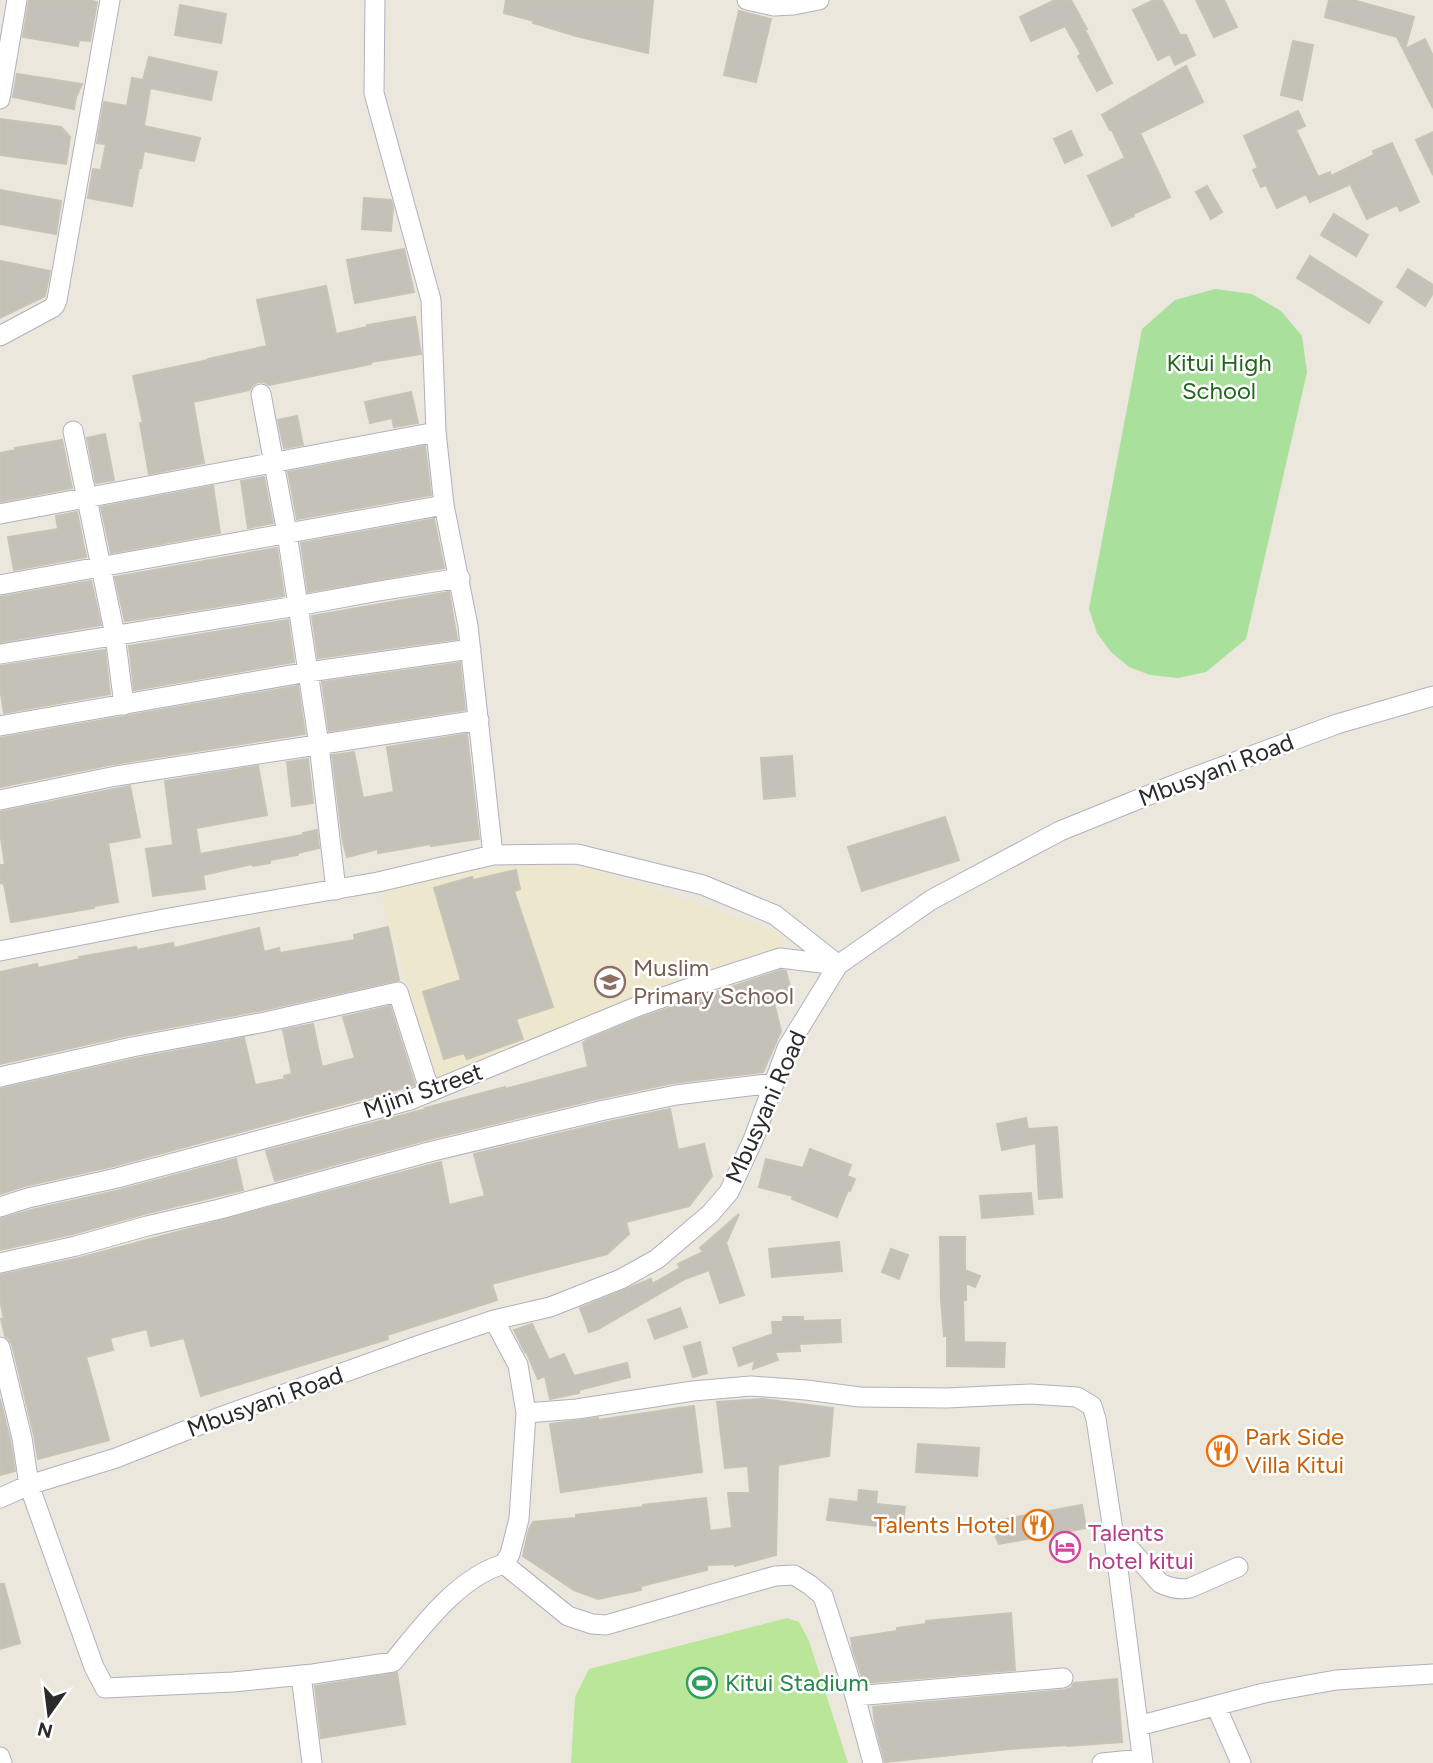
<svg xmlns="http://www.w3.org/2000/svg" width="1433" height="1763" font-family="Figtree,sans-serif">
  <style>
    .education { fill: #ece7cd }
    .green { fill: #a9e09c }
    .pitch { fill: #b9e698 }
    .building { fill: #c4c1b8; stroke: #c7c3b6; stroke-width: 2 }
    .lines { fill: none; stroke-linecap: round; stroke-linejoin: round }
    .minor-casing { stroke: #b0b1bd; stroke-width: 21 }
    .minor { stroke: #fff; stroke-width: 19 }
    .labels { text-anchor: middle; stroke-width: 5; stroke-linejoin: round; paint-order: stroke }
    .park-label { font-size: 24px; fill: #22641d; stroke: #fff }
    .street-label { font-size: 24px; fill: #2a2a2a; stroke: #fff }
    .education-label { font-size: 24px; fill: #785e54; stroke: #fff; text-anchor: start }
    .food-label { font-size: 24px; fill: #c56008; stroke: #fff; text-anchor: start }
    .hotel-label { font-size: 24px; fill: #b23c85; stroke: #fff; text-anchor: start }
    .leisure-label { font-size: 24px; fill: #27864d; stroke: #fff; text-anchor: start }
  </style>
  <rect width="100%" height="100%" fill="#ebe7dd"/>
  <path class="education" d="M508 864 591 868 776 931 785 948 437 1080 379 891Z"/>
  <path class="green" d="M1215 289 1252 294 1281 311 1302 336 1307 372 1246 639 1206 672 1178 678 1150 675 1129 667 1111 652 1097 633 1089 609 1142 329 1175 300Z"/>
  <path class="pitch" d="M787 1618 799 1622 809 1641 848 1763H571L575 1697 589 1669Z"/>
  <path class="building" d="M29 0H87L97 2 90 41 79 40 78 46 23 37Z
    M506 0H653L648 53 576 36 533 23 534 21 504 13Z
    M1055 0H1071L1087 29 1085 30 1112 83 1097 91 1078 56 1081 54 1065 26 1031 41 1020 17Z
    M1154 0H1162L1180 35H1186L1195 55 1175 65 1170 54 1158 60 1133 10Z
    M1196 0H1224L1237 27 1214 37Z
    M1329 0H1353L1414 17 1405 49 1425 39 1433 56V108L1397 37 1325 17Z
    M180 5 226 14 221 43 175 35Z
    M739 11 771 19 756 82 724 75Z
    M1293 41 1313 45 1302 100 1281 95Z
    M149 57 217 72 211 100 150 88 144 126 200 138 194 161 144 151 141 168H139L132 206 88 198 93 169 101 170 106 144 97 143 104 102 127 106 132 78 143 80Z
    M1186 66 1203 102 1140 133 1170 197 1133 214 1134 216 1112 226 1088 176 1125 158 1112 130H1110L1102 115Z
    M17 74 82 84 76 97 74 109 13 97Z
    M1298 111 1305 126 1296 130 1318 177 1330 172 1331 176 1374 155 1373 151 1392 143 1419 202 1400 211 1397 205 1367 219 1351 186 1353 183 1310 202 1306 194 1277 208 1266 185 1261 187 1253 170 1258 168 1244 136Z
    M0 119 61 127 70 137 66 164 0 155Z
    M1071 131 1082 155 1065 163 1054 139Z
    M1433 132V175L1416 140Z
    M1207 186 1222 212 1211 219 1196 192Z
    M0 190 61 201 56 234 0 224Z
    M364 198 391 200 393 207 391 231 362 229Z
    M1334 214 1368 235 1356 256 1321 235Z
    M404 249 414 292 355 303 347 260Z
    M1310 256 1382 302 1369 323 1297 278Z
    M0 261 50 271 45 296 0 318Z
    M1408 269 1433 285V293L1425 306 1397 287Z
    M326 286 336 334 367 327V325L415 317 421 354 371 362V364L269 385 264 382H258L253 385 249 390 193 402 204 463 149 474 140 423H143L133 376 208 360V359L267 346 257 300Z
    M411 392 418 423 394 427 392 418 370 423 365 402Z
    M297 416 303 445 284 448 278 420Z
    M105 434 114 480 96 483 87 438Z
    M62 440 72 488 0 502V453L16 450 15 448Z
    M425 446 431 495 297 519 288 472Z
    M264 477 273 523 248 528 241 481Z
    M213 486 220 533 111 553 101 507Z
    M77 512 86 557 14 570 8 537 58 529 56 516Z
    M434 519 444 568 308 592 301 543Z
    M277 548 284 596 125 621 115 577Z
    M91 581 101 625 0 642V597Z
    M449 592 457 639 318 658 312 616Z
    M288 620 294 662 134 690 129 646Z
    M105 650 110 694 4 713 0 688V666Z
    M460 663 465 710 329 731 322 682Z
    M298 686 305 734 114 764 0 787V738Z
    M467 734 479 839 431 846V844L378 853V849L347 857 343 842 332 755 354 752 363 798 394 792 387 747Z
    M792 756 795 796 764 799 761 758Z
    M308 759 313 803 292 806 287 762Z
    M258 766 267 815 196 828 200 854 303 835V833L317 830 319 848 298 853V855L270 860V863L253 866 252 864 203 875 205 889 153 896 146 849 173 845 165 781Z
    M130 786 140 837 108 843 118 902 94 906V908L11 922 4 884 0 883V865H5L0 832V812Z
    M945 817 959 860 862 891 848 847Z
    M516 870 520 889 514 891 553 1007 516 1019 523 1039 467 1059 464 1053 444 1059 423 992 461 980 434 888 472 877 473 880Z
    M388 927 399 980 263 1010 129 1035 0 1064V972L37 964 38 968 80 959 79 957 136 947 137 950 173 943 174 948 259 928 264 952 279 948 280 953 355 940 354 935Z
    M781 970 786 971 791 991 772 995 781 1031 763 1072 673 1083 597 1099 426 1140 275 1181 266 1151 426 1109 425 1108 505 1087V1089L588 1067 583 1043 587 1040 640 1018Z
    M390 1006 415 1085 114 1166 25 1186 0 1194V1089L134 1059 244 1038 255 1085 285 1079 284 1076 292 1074 283 1030 313 1024 322 1067 355 1058 343 1017Z
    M670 1109 678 1150 704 1144 712 1176 689 1206 626 1222 629 1234 607 1254 492 1284 497 1300 387 1335 388 1339 201 1396 184 1338 151 1346 147 1329 110 1338 113 1350 86 1357 109 1440 38 1459 34 1435 12 1344 9 1339 5 1336 1 1319 4 1318 0 1300V1275L79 1258 441 1162 449 1205 485 1196 474 1154 603 1123Z
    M1026 1118 1028 1129 1057 1127 1062 1197 1039 1199 1036 1143 1002 1150 997 1124Z
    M810 1149 851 1165 847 1176 855 1179 850 1191 848 1190 837 1217 792 1199 793 1196 759 1187 766 1159 803 1168Z
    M236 1159 243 1190 144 1214 73 1234 0 1250V1219L31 1210 120 1190Z
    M1031 1193 1033 1214 982 1218 980 1196Z
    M739 1214 726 1243 744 1295 720 1303 709 1270 685 1279 598 1329 589 1332 580 1308 651 1279 652 1284 680 1268 678 1264 703 1252 700 1248Z
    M940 1237H965V1270L980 1276 975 1287 966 1283V1300H963L964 1342 1005 1343 1004 1367 947 1366V1336H944L941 1300Z
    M839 1242 842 1271 772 1277 769 1249Z
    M891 1249 908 1255 899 1279 882 1272Z
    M680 1308 687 1327 655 1339 648 1320Z
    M783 1317H803V1321L840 1320 841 1342 799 1344 800 1351 775 1352 778 1360 753 1369 755 1360 739 1366 733 1348 773 1334 772 1322H783Z
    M532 1324 549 1360 564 1354 574 1376 627 1363 630 1377 579 1390V1393L550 1399 545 1376 538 1379 526 1351 525 1352 514 1330Z
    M700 1342 707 1373 693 1377 684 1347Z
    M0 1399 10 1440 15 1471 0 1475Z
    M763 1399 833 1408 829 1456 778 1465 776 1555 735 1566V1564L707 1565V1570L641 1586V1590L598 1599 574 1590 523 1556 529 1529 533 1522 576 1518V1515L643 1507V1505L706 1498 710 1531 732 1528 728 1493H750L748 1466 725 1468 717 1402Z
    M694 1406 702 1472 561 1492 550 1424 598 1418V1420Z
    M918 1444 979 1448 977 1476 916 1472Z
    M859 1490 877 1492 876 1504 905 1507 902 1529 827 1520 830 1499 858 1502Z
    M1082 1505 1086 1528 999 1544 989 1522Z
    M0 1584H4L20 1643 0 1649Z
    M1011 1613 1015 1670 864 1683 853 1651 851 1638 897 1631V1628L926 1624V1621Z
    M397 1673 405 1724 321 1738 315 1686Z
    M1117 1679 1122 1742 1067 1746V1745L1009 1749 885 1762 875 1724 873 1707 1064 1690 1071 1688 1074 1683Z"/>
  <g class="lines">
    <g class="minor-casing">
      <path id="minor" d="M375 0 374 93 431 300 436 432 444 505 468 626 493 855
        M747 0 774 6 793 5 819 0
        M0 99 17 0
        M0 336 52 308 55 305 57 300 110 0
        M261 394 287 533 308 672 319 745 336 890
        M73 431 115 635 124 705
        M0 514 436 432
        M0 585 444 505
        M0 654 297 606 379 591 460 578
        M0 726 308 672 471 649
        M0 800 116 776 479 720
        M0 951 169 918 378 882 493 855 577 854 703 885 775 915 837 964
        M0 1077 132 1047 265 1022 398 992 430 1092
        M0 1207 28 1198 117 1178 410 1100 636 1007 712 980 780 958 838 965
        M0 1263 76 1246 147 1226 220 1209 429 1152 600 1111 676 1095 774 1083
        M0 1347 22 1438 29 1485 94 1667 105 1688 233 1682 313 1674 393 1662C422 1627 458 1577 504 1564L510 1554 519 1519 526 1413 518 1365 494 1320
        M526 1413 577 1409 693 1391 751 1386 806 1390 860 1397 947 1398 1030 1394 1077 1397 1092 1406 1096 1419 1113 1530 1143 1763
        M0 1498 29 1485 116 1458 215 1419 420 1345 494 1320 550 1307 621 1279 657 1259 710 1214 729 1192 753 1140 787 1048 838 965 931 900 1060 831 1181 782 1337 724 1433 696
        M1113 1530 1160 1583C1170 1588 1179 1590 1190 1588L1238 1567
        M504 1564 568 1616 592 1624 606 1625 775 1576 794 1575 810 1585 823 1596 855 1696 873 1763
        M301 1675 312 1763
        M855 1696 1063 1678
        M1216 1706 1241 1763
        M1138 1726 1264 1693 1336 1680 1433 1674
        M0 1757 2 1763
        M1102 1763 1142 1759"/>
    </g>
    <use href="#minor" class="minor"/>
  </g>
  <defs>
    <g id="school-ring" transform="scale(1.575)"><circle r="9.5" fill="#fff" stroke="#8d6e63" stroke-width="1.5"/><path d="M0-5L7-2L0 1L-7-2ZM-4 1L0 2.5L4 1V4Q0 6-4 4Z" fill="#8d6e63"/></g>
    <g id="restaurant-ring" transform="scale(1.575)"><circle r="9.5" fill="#fff" stroke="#e8710a" stroke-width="1.5"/><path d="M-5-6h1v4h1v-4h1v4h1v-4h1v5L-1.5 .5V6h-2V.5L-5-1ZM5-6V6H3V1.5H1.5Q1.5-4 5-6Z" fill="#e8710a"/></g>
    <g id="hotel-ring" transform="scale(1.575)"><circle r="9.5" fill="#fff" stroke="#d1479c" stroke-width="1.5"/><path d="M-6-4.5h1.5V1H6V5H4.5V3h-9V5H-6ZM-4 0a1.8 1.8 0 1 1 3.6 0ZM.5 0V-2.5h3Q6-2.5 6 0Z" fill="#d1479c"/></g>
    <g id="stadium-ring" transform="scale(1.575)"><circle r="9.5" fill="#fff" stroke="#2e9e5b" stroke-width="1.5"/><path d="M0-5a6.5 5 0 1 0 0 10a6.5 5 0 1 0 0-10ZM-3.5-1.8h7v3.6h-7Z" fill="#2e9e5b"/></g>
  </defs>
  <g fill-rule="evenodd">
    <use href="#school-ring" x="610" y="982"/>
    <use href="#restaurant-ring" x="1222" y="1451"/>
    <use href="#restaurant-ring" x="1038" y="1525"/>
    <use href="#hotel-ring" x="1065" y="1547"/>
    <use href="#stadium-ring" x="702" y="1683"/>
  </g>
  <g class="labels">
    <g class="park-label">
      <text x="1219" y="371">Kitui High<tspan x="1219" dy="28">School</tspan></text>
    </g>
    <g class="street-label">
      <text transform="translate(1216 770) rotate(-21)" y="8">Mbusyani Road</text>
      <text transform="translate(423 1091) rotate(-19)" y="8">Mjini Street</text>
      <text transform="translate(766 1107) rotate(-66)" y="8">Mbusyani Road</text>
      <text transform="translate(265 1402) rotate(-20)" y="8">Mbusyani Road</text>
    </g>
    <g class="education-label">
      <text x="633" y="976">Muslim<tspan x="633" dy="28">Primary School</tspan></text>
    </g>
    <g class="food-label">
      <text x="1245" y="1445">Park Side<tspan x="1245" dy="28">Villa Kitui</tspan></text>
      <text x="1015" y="1533" text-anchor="end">Talents Hotel</text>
    </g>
    <g class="hotel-label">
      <text x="1088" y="1541">Talents<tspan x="1088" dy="28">hotel kitui</tspan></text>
    </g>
    <g class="leisure-label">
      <text x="725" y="1691">Kitui Stadium</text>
    </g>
  </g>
  <g transform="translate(49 1714) rotate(194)" stroke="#ffffff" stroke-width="5" paint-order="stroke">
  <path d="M0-5L12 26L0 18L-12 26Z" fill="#2a2a2a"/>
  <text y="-10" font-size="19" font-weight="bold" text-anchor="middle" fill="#2a2a2a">N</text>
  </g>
</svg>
